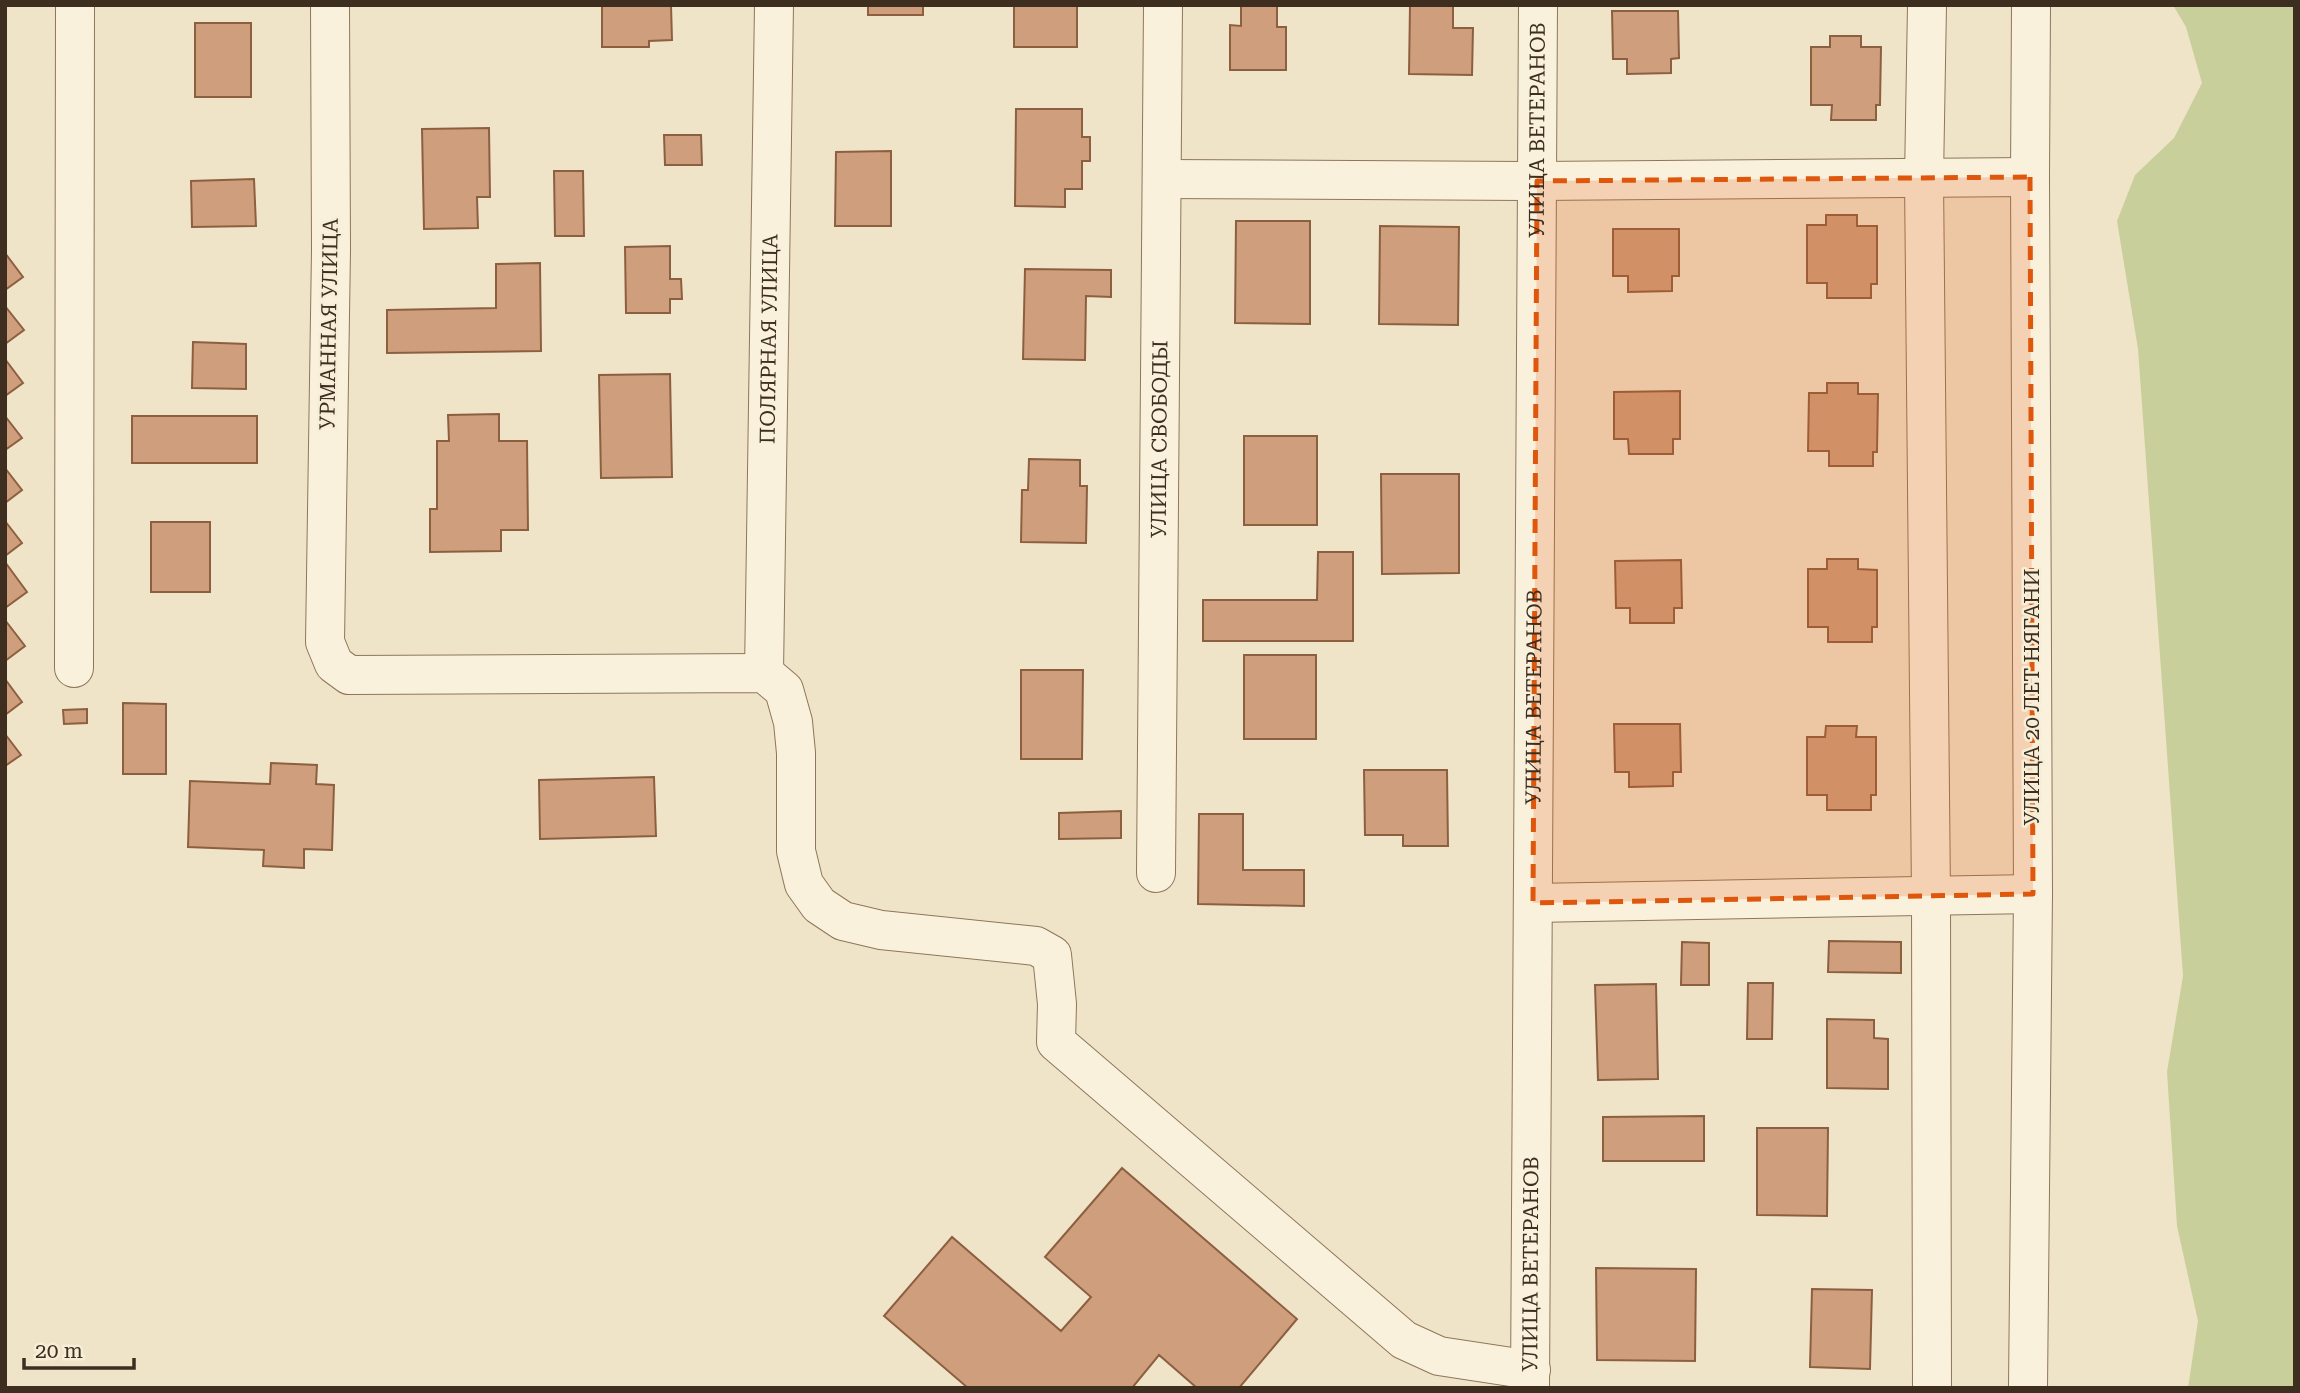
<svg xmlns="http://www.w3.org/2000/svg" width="2300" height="1393" font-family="'Roboto Serif',serif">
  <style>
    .green { fill: #c9cf9b }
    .building { fill: #cf9f7d; stroke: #8d5f41; stroke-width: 2 }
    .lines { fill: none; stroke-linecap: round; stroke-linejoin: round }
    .minor-casing { stroke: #8d765c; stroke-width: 40 }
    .minor { stroke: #faf1dc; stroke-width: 38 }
    .marked { fill: #df570d; fill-opacity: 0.2; stroke: #df570d; stroke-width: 5; stroke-dasharray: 14 9; stroke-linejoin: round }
    .labels { text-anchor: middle; stroke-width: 5; stroke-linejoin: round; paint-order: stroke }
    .street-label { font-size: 21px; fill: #3d2e20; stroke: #f7eed8 }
  </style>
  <rect width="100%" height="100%" fill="#f0e4c8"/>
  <path class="green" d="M2173 5H2295V1388H2188L2198 1321 2177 1226 2167 1072 2183 976 2138 349 2117 221 2135 175 2174 138 2202 83 2186 27Z"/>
  <path class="building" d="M602 5H671L672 40 649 41V47H602Z
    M868 5H923V15H868Z
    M1014 5H1077V47H1014Z
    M1241 5H1277V27H1286V70H1230V25L1241 26Z
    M1410 5H1453V28H1473L1472 75 1409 74Z
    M1612 11H1678L1679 58 1671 59V73L1627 74V59H1613Z
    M195 23H251V97H195Z
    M1830 36H1861V47H1881L1880 105H1876V120H1831L1832 105H1811V47H1830Z
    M1016 109H1082V137H1090V161H1082V189H1065V207L1015 206Z
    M489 128 490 197H477L478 228 424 229 422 129Z
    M664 135H701L702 165H665Z
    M891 151V226H835L836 152Z
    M554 171H583L584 236H555Z
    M254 179 256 226 192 227 191 181Z
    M1826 215H1857V226H1877V284H1871V298H1827V283H1807V225H1826Z
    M1236 221H1310V324L1235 323Z
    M1380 226 1459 227 1458 325 1379 324Z
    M1613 229H1679V276H1672V291L1628 292V276H1613Z
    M670 246V279H681L682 299H670V313H626L625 247Z
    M5 253 23 277 5 290Z
    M540 263 541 351 387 353V310L496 308V264Z
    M1025 269 1111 270V297L1086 296 1085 360 1023 359Z
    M5 306 24 330 5 344Z
    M193 342 246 344V389L192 388Z
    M5 359 23 383 5 396Z
    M670 374 672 477 601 478 599 375Z
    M1827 383H1858V394H1878L1877 452H1873V466H1829V451H1808L1809 393H1827Z
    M1680 391V439H1673V454H1629L1628 439H1614V392Z
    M499 414V441H527L528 530H501V551L430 552V509H437V441H449L448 415Z
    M5 416 22 438 5 450Z
    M132 416H257V463H132Z
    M1244 436H1317V525H1244Z
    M1029 459 1080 460V486H1087L1086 543 1021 542 1022 490H1028Z
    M5 468 22 490 5 503Z
    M1381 474H1459V573L1382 574Z
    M5 521 22 543 5 556Z
    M151 522H210V592H151Z
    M1318 552H1353V641H1203V600H1317Z
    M1827 559H1858V569L1877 570V627H1872V642H1828V627H1808V569H1827Z
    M1681 560 1682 608H1674V623H1630V608H1616L1615 561Z
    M5 562 27 592 5 608Z
    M5 620 25 646 5 661Z
    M1244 655H1316V739H1244Z
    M1021 670H1083L1082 759H1021Z
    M5 679 22 702 5 715Z
    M123 703 166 704V774H123Z
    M87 709V723L64 724 63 710Z
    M1614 724H1680L1681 772H1673V786L1629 787V772H1615Z
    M1826 726H1857L1856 737H1876V795H1871V810H1827V795H1807V737H1825Z
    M5 734 21 755 5 766Z
    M271 763 317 765 316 784 334 785 332 850 304 849V868L263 866 264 850 188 847 190 781 270 784Z
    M1364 770H1447L1448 846H1403V835H1365Z
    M654 777 656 836 540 839 539 780Z
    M1121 811V838L1059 839V813Z
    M1199 814H1243V870H1304V906L1198 904Z
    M1829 941 1901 942V973L1828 972Z
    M1682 942 1709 943V985H1681Z
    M1748 983H1773L1772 1039H1747Z
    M1656 984 1658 1079 1598 1080 1595 985Z
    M1827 1019 1874 1020V1038L1888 1039V1089L1827 1088Z
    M1704 1116V1161H1603V1117Z
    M1757 1128H1828L1827 1216 1757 1215Z
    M1122 1168 1297 1319 1239 1388H1197L1159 1355 1132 1388H968L884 1316 952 1237 1061 1331 1091 1297 1045 1257Z
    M1596 1268 1696 1269 1695 1361 1597 1360Z
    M1812 1289 1872 1290 1870 1369 1810 1367Z"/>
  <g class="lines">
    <g class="minor-casing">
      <g id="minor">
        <path d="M330 5 331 250 325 642 334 664 349 675 764 673 784 690 793 722 796 753V851L804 884 819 905 843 921 881 930 1036 946 1052 955 1057 1004 1056 1042 1404 1340 1439 1356 1531 1370"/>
        <path d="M1927 5 1924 178 1931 896 1932 1388"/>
        <path d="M1162 179 1537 181 2030 177"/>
        <path d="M74 668 75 5"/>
        <path id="s1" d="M764 673 774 5"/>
        <path id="s2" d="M1156 873 1163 5"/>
        <path d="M1533 903 2033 894"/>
        <path id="s3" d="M1530 1388 1538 5"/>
        <path d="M2028 1388 2033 894 2030 177 2031 5"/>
      </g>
    </g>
    <use href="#minor" class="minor"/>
  </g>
  <path class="marked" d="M2030 177 2033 894 1533 903 1537 181Z"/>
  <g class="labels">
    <g class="street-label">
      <text dy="7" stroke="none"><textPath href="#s3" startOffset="1258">УЛИЦА ВЕТЕРАНОВ</textPath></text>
      <text transform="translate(329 324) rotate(-89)" y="7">УРМАННАЯ УЛИЦА</text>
      <text dy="7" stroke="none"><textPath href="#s1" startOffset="334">ПОЛЯРНАЯ УЛИЦА</textPath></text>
      <text dy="7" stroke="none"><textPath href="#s2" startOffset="434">УЛИЦА СВОБОДЫ</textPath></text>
      <text dy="7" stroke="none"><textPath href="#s3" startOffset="691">УЛИЦА ВЕТЕРАНОВ</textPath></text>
      <text transform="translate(2032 697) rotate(-90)" y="7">УЛИЦА 20 ЛЕТ НЯГАНИ</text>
      <text dy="7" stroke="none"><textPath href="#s3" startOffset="124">УЛИЦА ВЕТЕРАНОВ</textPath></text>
    </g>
  </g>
  <rect width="2300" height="1393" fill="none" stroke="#3d2e20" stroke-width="14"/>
  <path d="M24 1358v10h110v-10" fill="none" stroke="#3d2e20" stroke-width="3.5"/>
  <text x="35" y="1358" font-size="21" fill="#3d2e20" stroke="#f7eed8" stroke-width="5" paint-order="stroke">20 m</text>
</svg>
